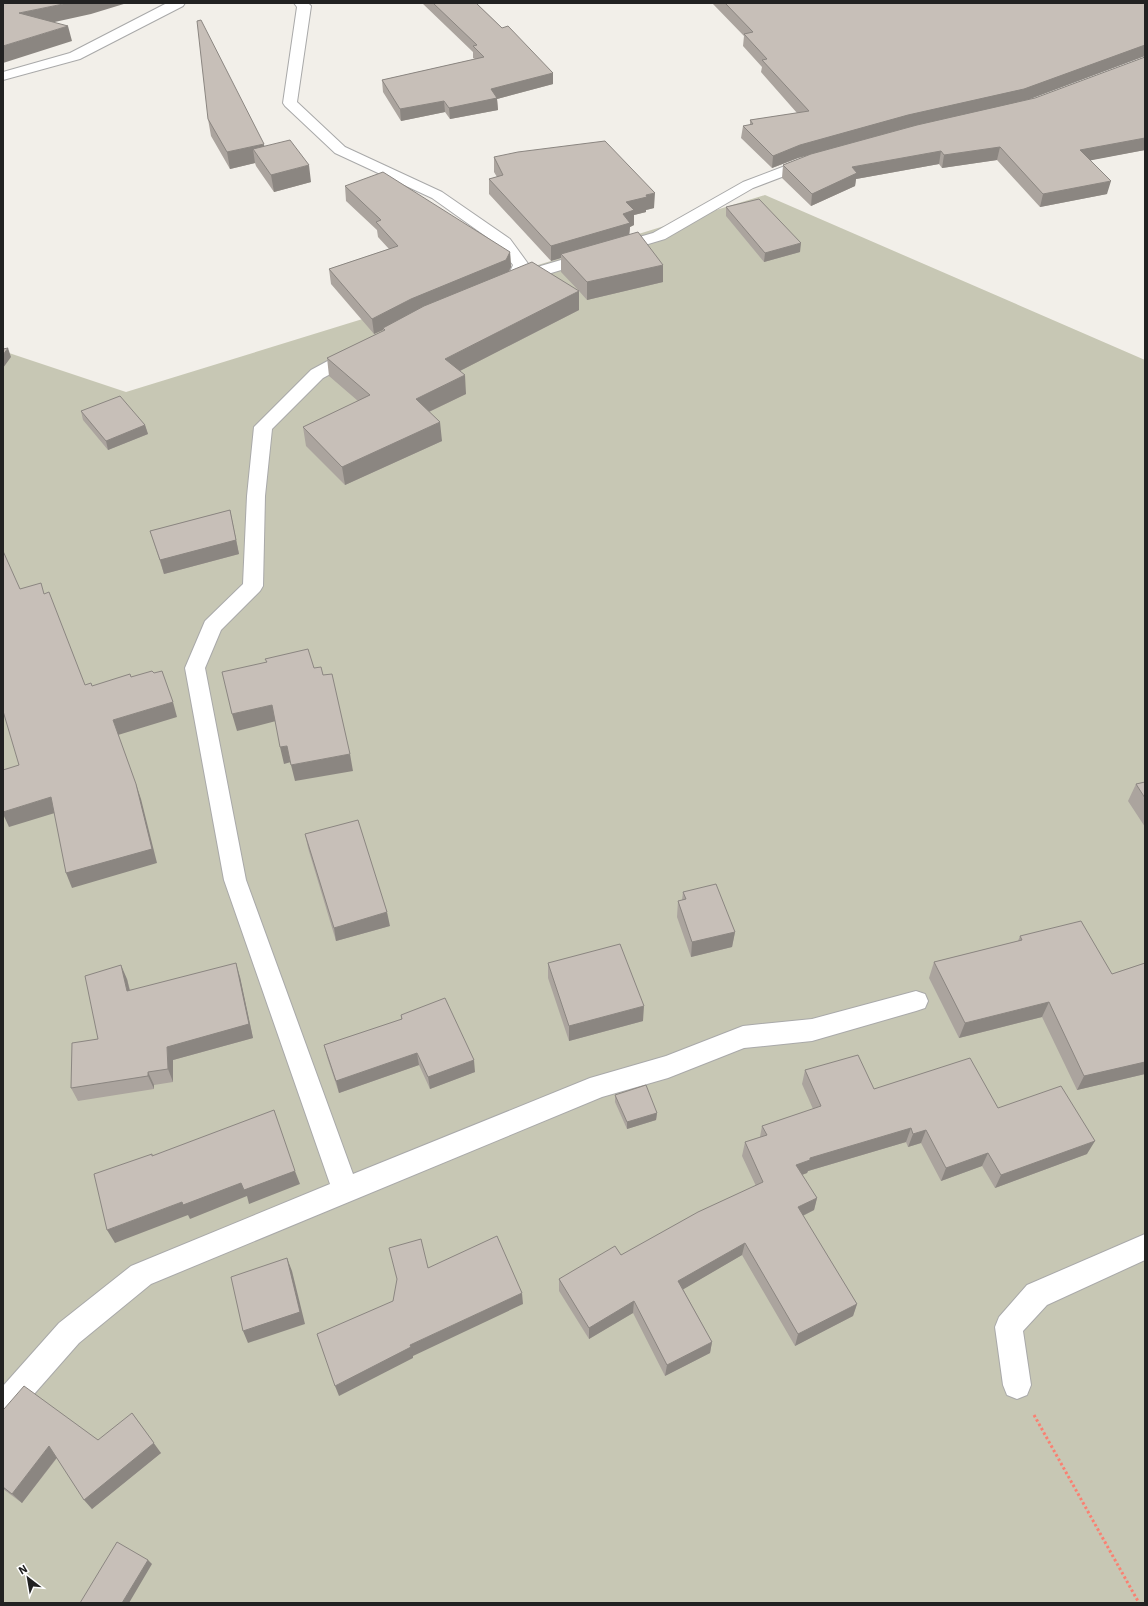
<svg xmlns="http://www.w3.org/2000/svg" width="1148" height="1606" font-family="'IBM Plex Sans',sans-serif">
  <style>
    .construction { fill: #c7c7b4 }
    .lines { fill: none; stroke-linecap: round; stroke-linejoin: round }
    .minor-casing { stroke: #a9a9a9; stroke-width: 2 }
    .path { stroke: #fa8072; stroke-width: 3; stroke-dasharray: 2.5 2.5; stroke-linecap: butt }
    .minor { fill: #fff; fill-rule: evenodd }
    .wall { fill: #aba49e }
    .shaded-wall { fill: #8b8681 }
    .building { fill: #c7bfb8; stroke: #8b8681 }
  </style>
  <rect width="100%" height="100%" fill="#f2efe9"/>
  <path class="construction" d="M765 195 1145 360V1603H3V351L126 392Z"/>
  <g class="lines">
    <g class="minor-casing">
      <path id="minor" d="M167 3H185L183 6 80 59 3 80V72L70 53Z
        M294 3H308L311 6 297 102 345 147 442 192 510 239 529 265 527 270 653 233 743 182 806 158 811 157 816 158 818 161 816 164 753 188 665 239 521 282C513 286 505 291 495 288L493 285 495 282 508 276 513 265 498 245 432 198 335 153 285 106 283 103 297 7Z
        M354 349 360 350 363 354 360 358 323 378 272 429 265 496 263 586 260 591 221 630 205 668 246 880 353 1174 590 1078 666 1056 743 1026 812 1019 916 991 925 994 928 1001 925 1008 916 1011 812 1041 744 1048 668 1078 602 1097 151 1284 79 1343 13 1418 3 1422V1386L59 1323 131 1266 330 1184 224 880 185 668 205 621 243 584 247 496 254 427 311 370 348 350Z
        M1145 1234V1260L1047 1305 1023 1331 1031 1385 1027 1395 1017 1399 1007 1395 1003 1385 995 1327 999 1317 1027 1285Z"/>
    </g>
    <path class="path" d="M1034 1415 1139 1603"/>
    <use href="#minor" class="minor"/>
  </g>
  <path class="wall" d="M422 3H476L502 28 553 73V84L497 99 498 110 450 119 445 112 401 121 383 92 382 80 475 59 473 58V52Z
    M712 3H1145V56L1027 100 1035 98 1145 57V150L1090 160 1107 194 1040 207 997 160 942 168 939 164 856 179 855 186 811 206 782 178 783 165 809 155 798 158 772 168 741 138 743 126 750 125V120L797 113 761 72 762 67 743 46 744 36Z
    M208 119 264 146 311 182 274 192 256 166 255 163 230 169 211 136Z
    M494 157 654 208 646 210V212L634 215V225L630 227 629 234 663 282 587 300 579 291V310L460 371 466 394 429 412 442 441 345 485 306 446 303 427 358 401 329 376 327 358 383 331V330L374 334 331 284 329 269 389 249 378 237 377 230 346 201 345 186 510 252 511 267 509 271 579 291 561 272V258L551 261 489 194V179L497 177 494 172Z
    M726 207 800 252 764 262 726 216Z
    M81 411 145 425 148 434 108 450 83 420Z
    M230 510 239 554 164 574 150 531Z
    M1145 782V827L1128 801 1136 784Z
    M305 834 390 926 336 941 308 848Z
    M683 892 735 932 732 947 691 957 677 917 678 901 682 900Z
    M1020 936 1112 974 1145 963V1074L1077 1090 1042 1017 959 1038 929 978 934 962 1018 941Z
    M548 963 643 1021 569 1041 548 978Z
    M240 977 253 1038 173 1060V1082L154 1085V1089L78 1101 71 1088 98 1039 127 979 130 990Z
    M401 1015 475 1072 430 1089 419 1065 339 1093 327 1057 324 1045 401 1020Z
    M805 1070 874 1089 998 1108 1087 1154 995 1188 982 1166 941 1181 921 1143 908 1147 906 1142 808 1171 807 1173 802 1175 817 1198 814 1210 803 1216 857 1304 853 1316 795 1346 742 1255 683 1289 712 1342 710 1353 665 1376 633 1313 589 1339 559 1291V1279L621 1255 756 1186 742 1156 745 1142 760 1137 762 1126 813 1109 802 1084Z
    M615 1095 657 1113 656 1120 627 1129 615 1102Z
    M3 1409 98 1440 161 1453 92 1509 57 1458 22 1503 3 1489Z"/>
  <path class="shaded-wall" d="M68 3H127L91 14 23 29 19 13Z
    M68 26 72 41 3 63V46Z
    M1145 45V56L1022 102 906 128 798 158 772 168 773 156 800 145Z
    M553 73V84L497 99 498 110 450 119 449 108 491 89Z
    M444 101 445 112 401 121 400 109Z
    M1145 138V150L1077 163 1080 150Z
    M264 144 266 161 253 149 255 163 230 169 227 152Z
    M1000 147 997 160 942 168 944 155Z
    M941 151 939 164 856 179 855 186 811 206 812 194 852 167Z
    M309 165 311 182 274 192 271 175Z
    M1111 181 1107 194 1040 207 1043 194Z
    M655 193 654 208 646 210V212L634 215V225L630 227 629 238 561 254V258L551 261V246L623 214 626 202 646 195Z
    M801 243 800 252 764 262 765 253Z
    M510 252 511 267 507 275 383 328V330L374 334 372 319 411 299Z
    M663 265V282L587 300V282Z
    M579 291V310L446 378 445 359Z
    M8 348 11 357 3 368V355Z
    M465 375 466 394 418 417 416 399Z
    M440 422 442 441 345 485 342 467Z
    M145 425 148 434 108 450 106 441Z
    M230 510 239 554 164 574 160 560Z
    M173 702 177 717 118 735 113 720Z
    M272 705 276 721 237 731 232 714Z
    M287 746 291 762 284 764 280 747Z
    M350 754 353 771 295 781 291 765Z
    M136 784 141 799 157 863 72 888 66 873Z
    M51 797 58 812 9 827 3 814V812Z
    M387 912 390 926 336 941 334 928Z
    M735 932 732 947 691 957 692 942Z
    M236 963 240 977 253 1038 173 1060V1082L168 1069 167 1047Z
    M121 965 127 979 133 1005 127 991Z
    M1049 1002 1042 1017 959 1038 965 1023Z
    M644 1006 643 1021 569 1041V1026Z
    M417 1053 419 1065 339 1093 336 1081Z
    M1145 1058V1074L1077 1090 1084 1076Z
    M474 1060 475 1072 430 1089 428 1077Z
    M148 1072 154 1085V1089L148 1076Z
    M657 1113 656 1120 627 1129V1122Z
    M911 1128 906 1142 808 1171 807 1173 793 1178 796 1165 810 1158Z
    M926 1130 921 1143 908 1147 913 1134Z
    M1095 1141 1087 1154 995 1188 1001 1175Z
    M988 1153 982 1166 941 1181 946 1168Z
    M295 1171 300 1184 249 1204 247 1196 190 1219 188 1215 115 1243 107 1230 182 1202 241 1183Z
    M817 1198 814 1210 794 1220 798 1207Z
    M745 1243 742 1255 677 1293 678 1281Z
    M287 1258 292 1271 305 1324 248 1343 243 1331Z
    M522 1293 523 1304 413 1356V1358L339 1396 335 1386 410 1345Z
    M634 1301 633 1313 589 1339V1328Z
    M857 1304 853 1316 795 1346 798 1334Z
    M712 1342 710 1353 665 1376 667 1365Z
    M132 1413 161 1453 92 1509 84 1500Z
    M49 1446 58 1456 22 1503 12 1494Z
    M148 1560 152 1564 129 1603H122Z"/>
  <path class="building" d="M3 3H68L19 13 68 26 3 46Z
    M433 3H476L502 28 508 26 553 73 491 89 497 98 449 108 444 101 400 109 382 80 484 57 473 46 477 45Z
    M725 3H1145V45L1024 89 908 115 800 145 773 156 743 126 753 124 750 120 809 111 762 60 767 59 744 34 753 32Z
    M201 20 264 144 227 152 208 119 197 21Z
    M1145 57V138L1080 150 1111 181 1043 194 1000 147 944 155 941 151 852 167 857 173 812 194 783 165 811 154 917 125 1035 98Z
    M290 140 309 165 271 175 253 149Z
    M605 141 655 193 646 195 647 197 626 202 634 210 623 214 630 223 551 246 489 179 503 175 494 157 518 152Z
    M383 172 510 252 506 260 411 299 372 319 329 269 398 246 376 222 381 220 345 186Z
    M759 199 801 243 765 253 726 207Z
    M638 232 663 265 587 282 561 254Z
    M532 262 579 291 445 359 465 375 416 399 440 422 342 467 303 427 370 395 327 358 385 330 383 328 424 306Z
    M8 348 3 355V349Z
    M120 396 145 425 106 441 81 411Z
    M230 510 236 540 160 560 150 531Z
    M3 551 20 589 41 583 44 594 49 592 85 685 91 683 92 686 130 674 131 677 152 671 154 673 162 671 173 702 113 720 136 784 152 849 66 873 51 797 3 812V770L19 765 3 711Z
    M308 649 314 668 321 667 323 675 332 674 350 754 291 765 287 746 280 747 272 705 232 714 222 672 267 662 265 659Z
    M1145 782V798L1136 784Z
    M358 820 387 912 334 928 305 834Z
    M716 884 735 932 692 942 678 901 686 899 683 892Z
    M1081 921 1112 974 1145 963V1062L1084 1076 1049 1002 965 1023 934 962 1022 940 1020 936Z
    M620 944 644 1006 569 1026 548 963Z
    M236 963 249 1024 167 1047 168 1069 148 1072V1076L71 1088 72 1043 98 1039 85 976 121 965 127 991Z
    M445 998 474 1060 428 1077 417 1053 336 1081 324 1045 402 1019 401 1015Z
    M858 1055 874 1089 970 1058 998 1108 1061 1086 1095 1141 1001 1175 988 1153 946 1168 926 1130 913 1134 911 1128 810 1158V1160L796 1165 817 1198 798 1207 857 1304 798 1334 745 1243 678 1281 712 1342 667 1365 634 1301 589 1328 559 1279 615 1246 621 1255 698 1212 763 1182 745 1142 767 1135 762 1126 821 1106 805 1070Z
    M646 1085 657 1113 627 1122 615 1095Z
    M274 1110 295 1171 244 1190 241 1183 183 1205 182 1202 107 1230 94 1174 152 1154V1156Z
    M497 1236 522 1293 410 1345 411 1347 335 1386 317 1334 393 1301 397 1279 389 1248 421 1239 428 1268Z
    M287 1258 300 1312 243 1331 231 1277Z
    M24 1386 98 1440 132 1413 154 1443 84 1500 49 1446 12 1494 3 1487V1409H4Z
    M117 1542 148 1560 122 1603H80Z"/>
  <rect width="1148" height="1606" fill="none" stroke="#222222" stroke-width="8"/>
  <g transform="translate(28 1578) rotate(329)" stroke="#ffffff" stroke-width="3" paint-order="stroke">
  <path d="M0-3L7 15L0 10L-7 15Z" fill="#222222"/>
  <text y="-6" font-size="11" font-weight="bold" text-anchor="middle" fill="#222222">N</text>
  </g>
</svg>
